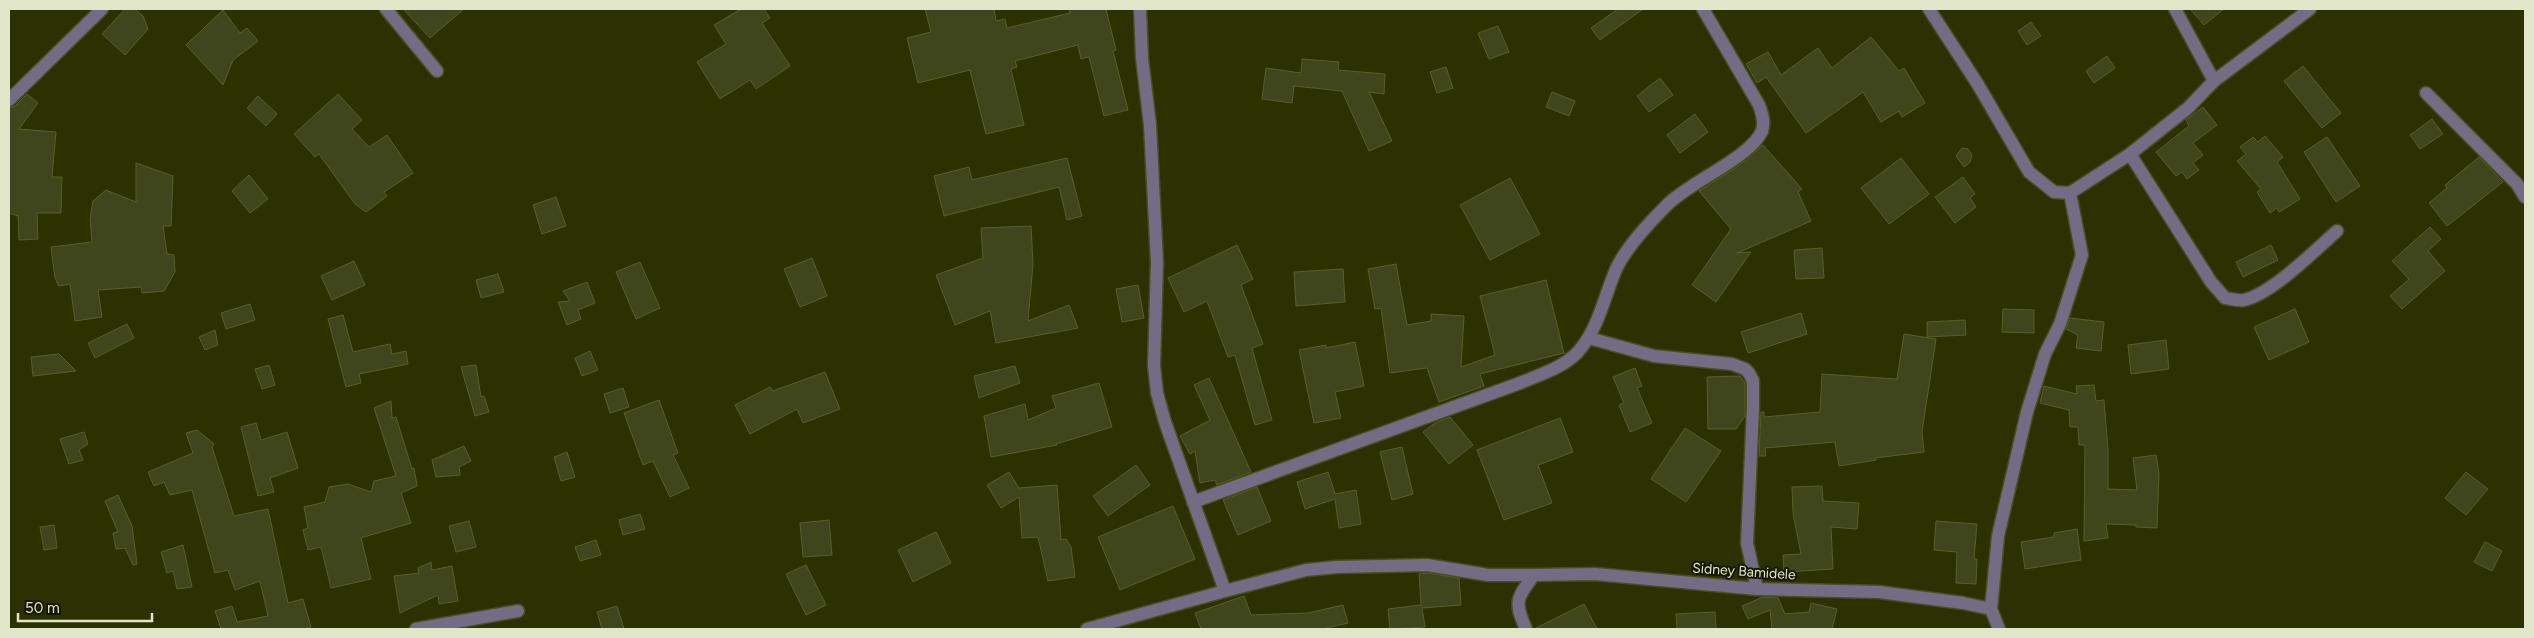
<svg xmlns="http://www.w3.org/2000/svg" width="2534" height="638" font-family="Figtree,sans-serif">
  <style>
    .building { fill: #40461b; stroke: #586026 }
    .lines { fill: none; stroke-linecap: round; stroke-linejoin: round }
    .minor-casing { stroke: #494e22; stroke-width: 15 }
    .minor { stroke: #726c84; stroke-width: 12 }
    .labels { text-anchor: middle; stroke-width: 4; stroke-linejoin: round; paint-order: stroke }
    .street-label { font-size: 14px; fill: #e0e6c7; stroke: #141702 }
  </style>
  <rect width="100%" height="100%" fill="#2c3102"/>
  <path class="building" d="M125 9H135L143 16 148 29 125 55 102 34Z
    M403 9H464L430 38Z
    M741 9H764L770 18 762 23 790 66 756 89 750 80 720 99 697 62 726 44 714 25Z
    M925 9H994L996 21 1005 19 1007 28 1070 13 1069 9H1106L1116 50 1113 51 1128 110 1104 116 1089 57 1081 59 1078 45 1015 61 1017 67 1011 69 1024 125 986 134 970 70 918 83 907 38 931 32Z
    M1618 9H1643L1600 40 1591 28Z
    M2190 9H2224L2204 25Z
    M223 10 240 33 247 28 258 41 233 60 223 85 186 45Z
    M2031 22 2041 36 2027 45 2018 31Z
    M1498 26 1509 52 1489 59 1478 33Z
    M1871 37 1899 71 1904 68 1925 103 1902 117 1899 111 1881 122 1863 92 1806 133 1766 77 1757 83 1746 64 1768 52 1781 75 1818 48 1832 68Z
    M2107 56 2115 68 2094 83 2086 71Z
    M1302 59 1339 62 1338 70 1385 74 1384 94 1369 92 1392 141 1369 151 1342 91 1294 86 1292 103 1262 99 1266 68 1301 73Z
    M2303 66 2341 113 2322 128 2284 81Z
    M1446 67 1453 88 1437 93 1430 72Z
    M1660 78 1673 95 1649 112 1637 96Z
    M1552 92 1575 101 1569 116 1546 107Z
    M27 94 38 103 19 129 56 132 52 177H62L61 213H37L38 239 19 240 18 216 9 213V108L15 106Z
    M338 94 362 120 352 129 369 147 387 135 413 173 384 192 387 196 366 212 355 204 319 154 315 157 294 134Z
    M258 96 277 114 266 126 247 108Z
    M2203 107 2217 125 2193 143 2203 155 2193 163 2199 170 2187 179 2182 172 2176 176 2156 152 2189 126 2186 120Z
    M1695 114 1708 132 1680 153 1667 135Z
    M2432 119 2443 134 2420 149 2410 135Z
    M2265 136 2283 157 2277 162 2300 199 2279 212 2277 208 2270 213 2257 192 2261 189 2237 161 2246 154 2240 147 2253 137 2258 142Z
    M2327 137 2360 186 2336 202 2304 152Z
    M1763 145 1802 189 1798 192 1811 221 1737 253 1751 252 1716 302 1692 285 1731 229 1699 191 1737 167Z
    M1962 148 1968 149 1972 155 1970 162 1964 167 1956 156Z
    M2479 157 2503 182 2447 226 2429 203 2447 188 2445 185Z
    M1067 158 1082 216 1067 220 1059 187 944 216 934 176 969 167 972 180Z
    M1901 158 1929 194 1889 224 1861 188Z
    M136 163 173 176 171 226H163L167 254 174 255 175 272 164 291 142 293 141 287 98 290 102 317 75 321 70 284 59 286 55 278 51 247 92 242 90 219 93 201 106 190 136 202Z
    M249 175 268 199 250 213 232 191Z
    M1963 177 1975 194 1970 198 1976 207 1955 223 1935 197Z
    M1510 178 1540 234 1490 260 1460 205Z
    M556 197 566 226 542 234 533 205Z
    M1031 226 1033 264 1028 321 1069 305 1078 328 996 343 990 311 955 325 936 275 983 258 981 228Z
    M2430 227 2441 239 2428 251 2445 271 2402 309 2390 296 2409 279 2392 261Z
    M1237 245 1253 279 1241 285 1263 344 1252 348 1272 420 1255 425 1235 355 1228 357 1207 301 1184 312 1168 278Z
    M2271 245 2278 260 2243 277 2236 262Z
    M1822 248 1824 278 1796 279 1794 250Z
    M812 258 827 296 800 307 784 269Z
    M354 261 365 285 332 300 321 276Z
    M640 262 660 308 636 319 616 272Z
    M1396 264 1407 325 1431 321V314L1464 316 1461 367 1495 355 1480 296 1546 280 1564 353 1480 374 1484 386 1439 402 1427 368 1390 373 1381 308 1375 309 1368 269Z
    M1343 269 1345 302 1296 306 1294 272Z
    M498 274 504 292 481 298 476 280Z
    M587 282 595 303 578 310 581 319 567 325 558 302 570 301 563 291Z
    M1138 285 1144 318 1122 322 1116 289Z
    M250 304 255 320 226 329 221 313Z
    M2003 309 2034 310V333L2002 332Z
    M2295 309 2309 342 2269 360 2254 327Z
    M1801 313 1807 334 1748 353 1741 332Z
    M343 315 353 352 390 344 392 354 406 351 408 364 359 374 361 383 346 387 328 319Z
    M2070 318 2104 322 2101 351 2076 348 2078 335 2066 329Z
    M1965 320 1966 335 1927 337V322Z
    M127 324 134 338 95 358 88 343Z
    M215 330 218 345 205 350 199 337Z
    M1904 334 1936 339 1922 432 1924 452 1875 458 1876 460 1839 466 1835 442 1765 448 1766 456H1759L1761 412H1764V417L1820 412 1822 374 1897 379Z
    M2166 340 2169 369 2131 374 2128 345Z
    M1355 342 1364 386 1335 392 1341 418 1314 423 1299 350 1326 345V348Z
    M590 351 598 370 582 376 575 358Z
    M59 354 76 371 33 376 31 357Z
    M269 365 275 385 262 389 255 369Z
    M476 365 481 397 484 396 489 412 475 416 461 367Z
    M1015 366 1020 383 979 398 974 376Z
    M1635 368 1642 386 1637 388 1652 423 1630 432 1619 405 1624 403 1613 377Z
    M825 372 840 409 803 423 797 409 750 434 735 405 770 387 773 391Z
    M1740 376 1745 383V416L1736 429H1708L1707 377Z
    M1209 378 1251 472 1217 485 1215 480 1200 483 1195 451 1190 454 1180 436 1210 420 1194 385Z
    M1099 383 1112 427 1056 444 1057 445 991 457 984 416 1025 404 1028 420 1056 408 1052 396Z
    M2094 385 2096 401 2104 400 2108 450V489L2137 490 2133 458 2156 455 2159 474 2157 528 2136 527V525L2106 524 2108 538 2084 541 2085 445H2079L2078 427H2070L2069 410 2040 403 2044 386 2077 394 2076 386Z
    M623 388 629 407 610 413 604 394Z
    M659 400 678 453 673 455 689 488 670 497 653 461 643 465 624 413Z
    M391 401 392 418 396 417 412 469 414 468 417 486 401 493 411 523 361 538 371 579 331 588 321 547 308 550 303 530 308 528 304 507 325 502 329 487 348 484 371 492 374 481 396 476 374 408Z
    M1450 417 1473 445 1449 464 1423 432 1435 423Z
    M1560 418 1573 452 1538 465 1552 503 1504 520 1477 450Z
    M256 423 261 440 287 432 298 468 270 478 274 492 258 496 241 427Z
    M1685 428 1721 451 1686 502 1651 479Z
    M197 430 214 444 212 447 234 516 268 509 288 603 303 599 311 627 303 629H221L215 611 232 606 237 622 268 616 260 581 235 590 228 570 215 573 192 490 170 495 164 482 154 486 148 472 193 453 186 433Z
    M84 432 88 444 79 450 83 460 69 464 60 439Z
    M464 446 471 461 459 467 460 475 436 477 432 460Z
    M1402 447 1413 494 1392 500 1380 452Z
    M567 452 575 477 561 481 554 457Z
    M1136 465 1150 485 1108 516 1093 496Z
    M1009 472 1019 488 1057 485 1061 540 1066 539 1071 547 1075 577 1048 581 1038 537 1022 538 1019 497 1001 508 987 485Z
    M1328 472 1335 494 1356 490 1361 524 1339 528 1335 499 1305 509 1297 482Z
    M2466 472 2488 489 2466 515 2445 498Z
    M1822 486 1823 501 1859 503 1857 529 1831 527 1833 569 1784 572 1783 555 1801 554 1793 513 1792 487Z
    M1257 487 1271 521 1238 535 1223 500Z
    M118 495 132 526 137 564 133 565 125 548 116 549 113 533 118 532 105 501Z
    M1173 506 1195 559 1120 590 1098 537Z
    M640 514 645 529 623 535 619 520Z
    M829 520 832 555 803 557 800 523Z
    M469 521 476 547 456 552 449 526Z
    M1936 521 1977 524 1974 559H1977L1976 584 1956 583 1957 552 1934 550Z
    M54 525 57 548 44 550 40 527Z
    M2077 529 2081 560 2025 569 2021 542 2054 537V533Z
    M936 532 951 563 913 582 898 550Z
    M596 540 601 555 580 561 575 547Z
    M2485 542 2502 551 2492 571 2474 562Z
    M183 545 192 587 177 589 173 571 167 573 161 552Z
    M431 562 432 570 452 566 458 601 439 604 438 595 400 613 394 576 419 573 418 568Z
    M806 565 826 605 806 615 786 574Z
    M1428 573 1459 578 1461 605 1422 608 1425 627 1390 629 1388 609 1421 605 1419 574Z
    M1244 596 1251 615 1308 613 1343 605 1348 623 1323 629H1201L1195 613Z
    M1763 597 1778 598 1785 614 1809 612 1811 603 1837 609 1832 629H1772L1770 610 1748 619 1742 606Z
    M1584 604 1597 629H1534Z
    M617 606 624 629H602L597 612Z
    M1715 612 1716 629H1677L1676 614Z"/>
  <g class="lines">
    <g class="minor-casing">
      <path id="minor" d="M386 9 437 71
        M1140 9 1142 58 1150 125 1157 262 1154 366 1157 393 1165 422 1225 591 1306 570 1337 567 1427 565 1488 575H1534
        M1929 9 1977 83 2029 172 2054 192 2070 193 2130 154 2188 108 2214 81 2310 9
        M2175 9 2214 81
        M2426 93 2517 184 2525 197
        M9 100 102 9
        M2130 154 2211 282 2225 298C2232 299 2238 301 2244 300 2272 294 2315 250 2337 231
        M1589 338 1654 356 1732 364 1745 369 1749 373 1753 381V408L1747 543 1757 589
        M1193 502 1520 383C1539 375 1562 368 1577 353 1599 329 1604 296 1617 267 1629 244 1649 223 1667 205 1689 182 1750 158 1762 131 1765 122 1762 113 1759 105L1703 9
        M1991 609 1998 536 2027 412 2045 354 2060 324 2082 255 2070 193
        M416 629 518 611
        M1087 629 1225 591
        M1526 629C1514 602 1516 599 1534 575L1595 574 1757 589 1879 592 1963 603 1991 609 1999 629"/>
    </g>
    <use href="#minor" class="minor"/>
  </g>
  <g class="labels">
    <g class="street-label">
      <text transform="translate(1744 571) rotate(4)" y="5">Sidney Bamidele</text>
    </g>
  </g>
  <rect width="2534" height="638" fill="none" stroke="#e0e6c7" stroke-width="20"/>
  <path d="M18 613v8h134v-8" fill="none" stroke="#e0e6c7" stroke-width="2.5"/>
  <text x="25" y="613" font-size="15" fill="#e0e6c7" stroke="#141702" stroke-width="4" paint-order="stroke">50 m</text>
</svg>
